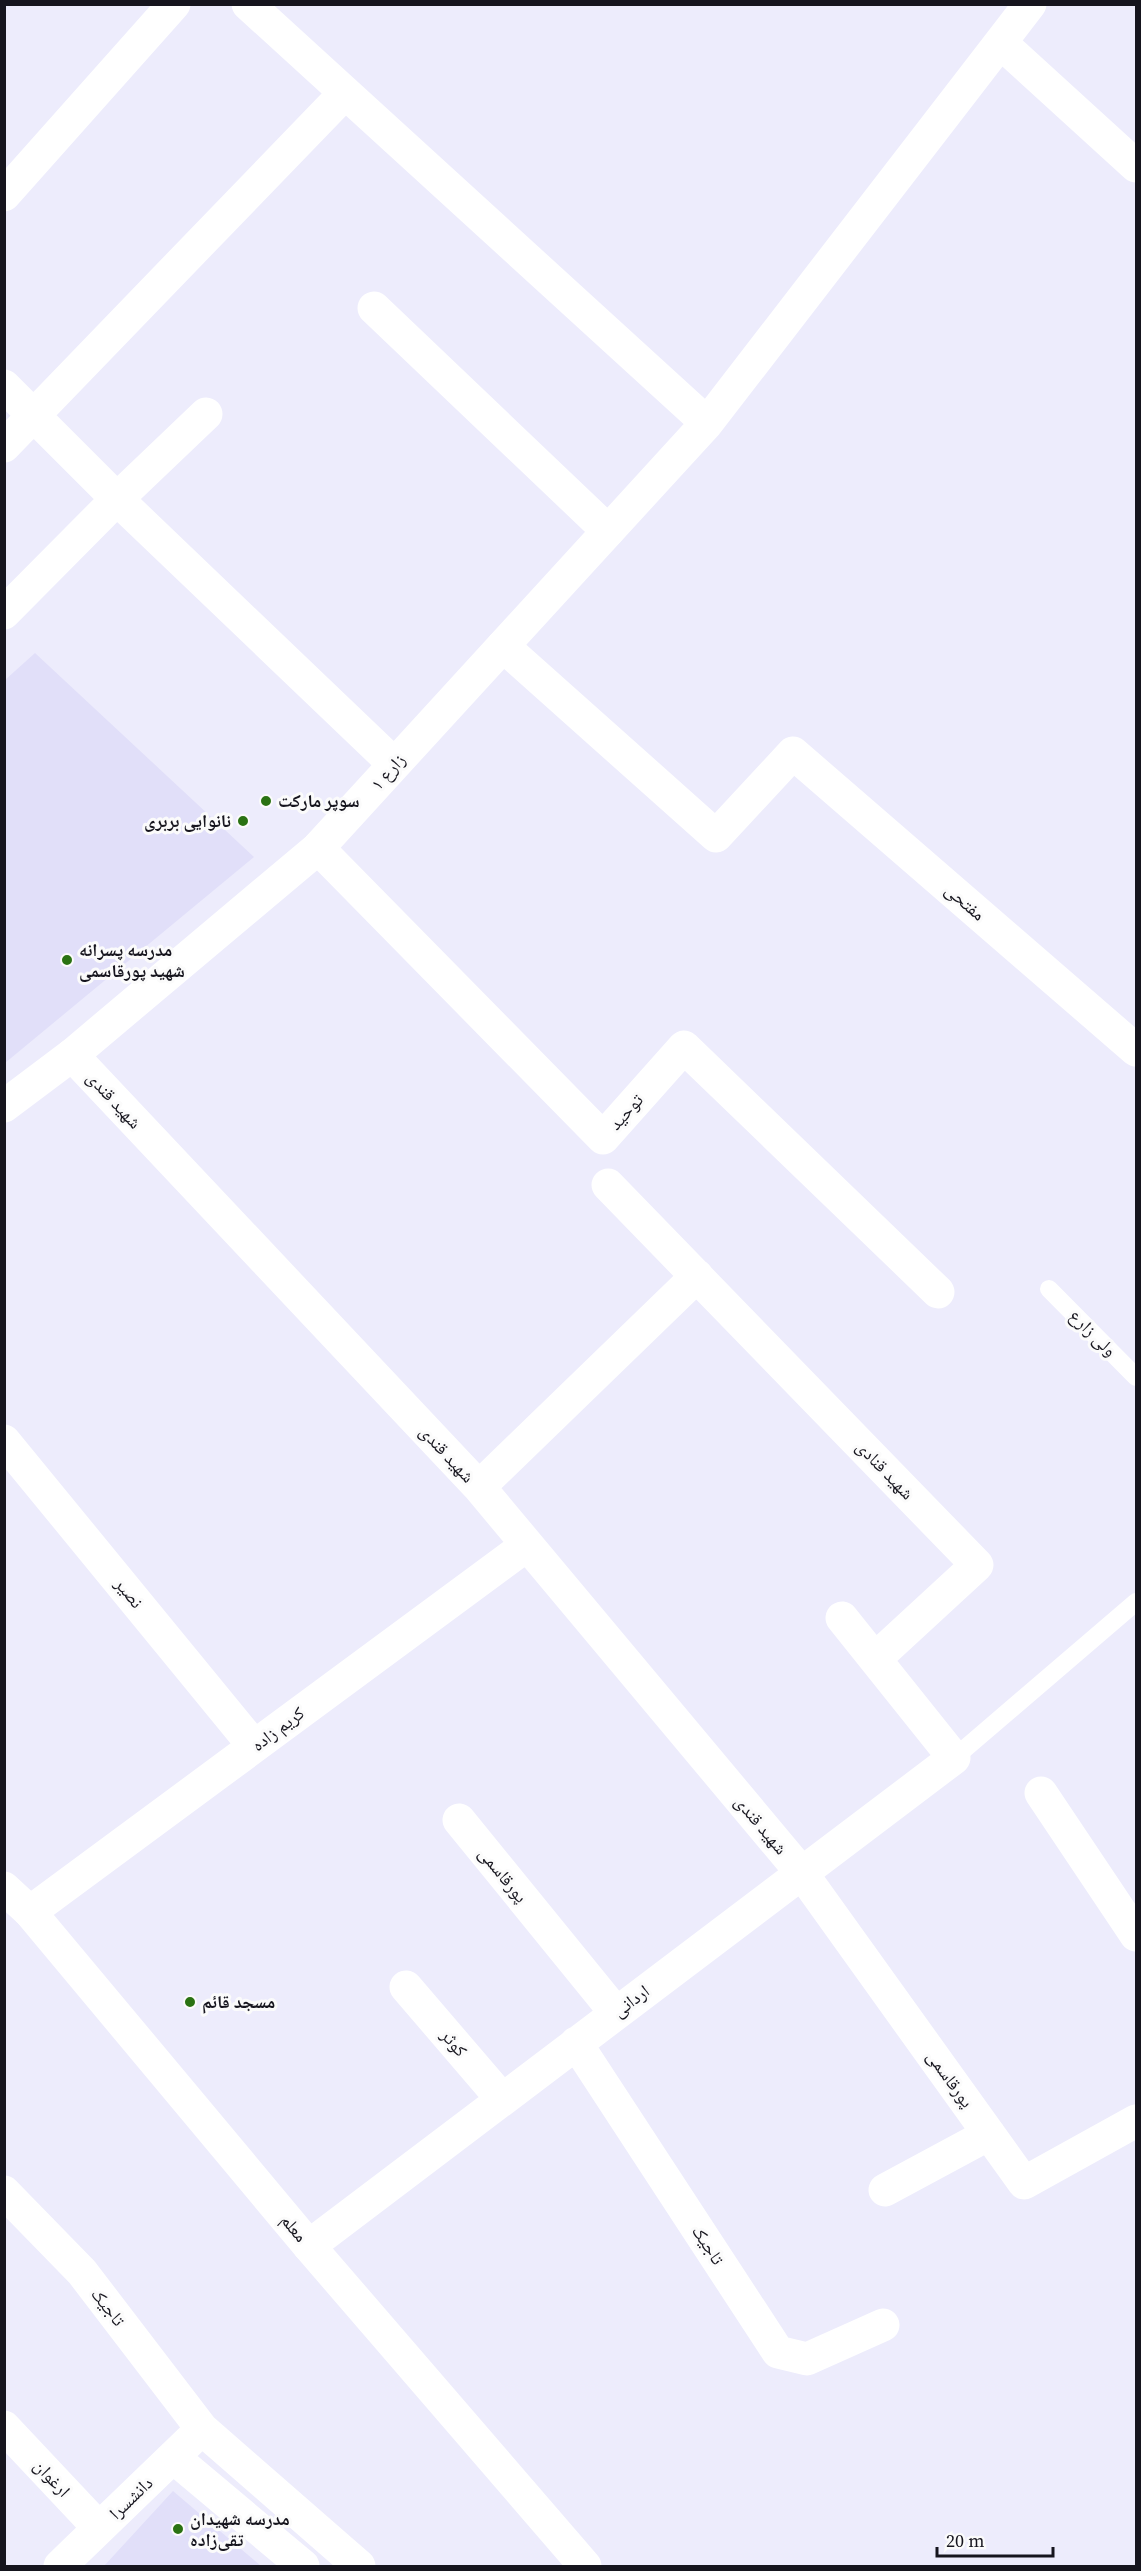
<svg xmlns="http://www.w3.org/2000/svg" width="1141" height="2571" font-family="'Source Serif 4','Noto Naskh Arabic',serif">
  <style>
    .built { fill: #e1dff9 }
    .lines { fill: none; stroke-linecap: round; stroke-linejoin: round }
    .lane { stroke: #fff; stroke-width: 18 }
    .street { stroke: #fff; stroke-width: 33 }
    .secondary { stroke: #fff; stroke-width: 33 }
    .poi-dot { fill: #2a7213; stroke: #fbfbfb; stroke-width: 2 }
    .labels { text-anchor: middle; stroke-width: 6; stroke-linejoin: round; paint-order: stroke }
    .street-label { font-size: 18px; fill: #16151e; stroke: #fbfbfb }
    .poi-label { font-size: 18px; font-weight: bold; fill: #16151e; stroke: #fbfbfb; text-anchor: start }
  </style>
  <rect width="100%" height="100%" fill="#edecfc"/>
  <path class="built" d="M35 653 254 857 5 1063V680Z
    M173 2491 261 2566H104Z"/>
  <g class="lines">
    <path class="lane" d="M1049 1289 1136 1377
      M954 1758 1136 1602"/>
    <path class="street" d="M1001 43 1136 166
      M4 195 174 4
      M374 308 608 531
      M4 386 117 499 394 764
      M4 446 345 93
      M4 613 117 499 206 414
      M503 646 716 836 793 753 1136 1050
      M318 848 603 1138 684 1047 938 1292
      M72 1055 479 1487 801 1872 1024 2183 1136 2121
      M608 1185 977 1565 875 1659
      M4 1441 254 1746
      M479 1487 697 1276
      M1041 1793 1136 1935
      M459 1820 616 2013
      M30 1912 527 1545
      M406 1987 502 2099
      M576 2043 778 2352 807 2359 883 2325
      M885 2190 989 2134
      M4 2192 82 2272 202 2429 359 2566
      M309 2246 954 1758 842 1618
      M4 2427 99 2528
      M173 2457 303 2566
      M60 2566 202 2429"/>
    <path class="secondary" d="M248 4 707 423
      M4 1106 72 1055 318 848 707 423 1030 4
      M4 1888 30 1912 309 2246 585 2566"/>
  </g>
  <g class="poi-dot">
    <circle cx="266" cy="801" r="6"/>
    <circle cx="243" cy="821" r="6"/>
    <circle cx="67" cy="960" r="6"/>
    <circle cx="190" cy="2002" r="6"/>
    <circle cx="178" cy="2529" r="6"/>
  </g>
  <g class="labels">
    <g class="street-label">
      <text transform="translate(388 772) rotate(-48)" y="6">زارع ۱</text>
      <text transform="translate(965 902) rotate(41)" y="6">مفتحی</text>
      <text transform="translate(114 1100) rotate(47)" y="6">شهید قندی</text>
      <text transform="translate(626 1112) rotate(-48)" y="6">توحید</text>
      <text transform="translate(1093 1333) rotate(45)" y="6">ولی زارع</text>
      <text transform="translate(447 1454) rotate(47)" y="6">شهید قندی</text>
      <text transform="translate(885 1470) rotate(46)" y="6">شهید قنادی</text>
      <text transform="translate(129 1593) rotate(51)" y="6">نصیر</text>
      <text transform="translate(278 1729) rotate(-37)" y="6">کریم زاده</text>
      <text transform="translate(761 1825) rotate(50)" y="6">شهید قندی</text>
      <text transform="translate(503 1875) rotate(51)" y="6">پورقاسمی</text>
      <text transform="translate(631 2001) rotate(-37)" y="6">اردانی</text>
      <text transform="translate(454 2043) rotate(50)" y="6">کوثر</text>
      <text transform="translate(950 2079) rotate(54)" y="6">پورقاسمی</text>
      <text transform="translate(294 2228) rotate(50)" y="6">معلم</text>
      <text transform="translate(708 2245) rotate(57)" y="6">تاجیک</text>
      <text transform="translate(108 2307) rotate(52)" y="6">تاجیک</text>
      <text transform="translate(52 2478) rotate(47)" y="6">ارغوان</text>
      <text transform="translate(131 2498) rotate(-44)" y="6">دانشسرا</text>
    </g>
    <g class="poi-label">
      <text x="278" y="807">سوپر مارکت</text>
      <text x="231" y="827" text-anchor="end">نانوایی بربری</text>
      <text x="79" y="956">مدرسه پسرانه<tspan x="79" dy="21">شهید پورقاسمی</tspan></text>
      <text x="202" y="2008">مسجد قائم</text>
      <text x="190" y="2525">مدرسه شهیدان<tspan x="190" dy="21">تقی‌زاده</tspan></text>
    </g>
  </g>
  <rect width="1141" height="2571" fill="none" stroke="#16151e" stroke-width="12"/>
  <path d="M937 2547v9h116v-9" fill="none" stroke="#16151e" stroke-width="3"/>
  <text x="946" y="2547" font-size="18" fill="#16151e" stroke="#fbfbfb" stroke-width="4.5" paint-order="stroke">20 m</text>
</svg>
